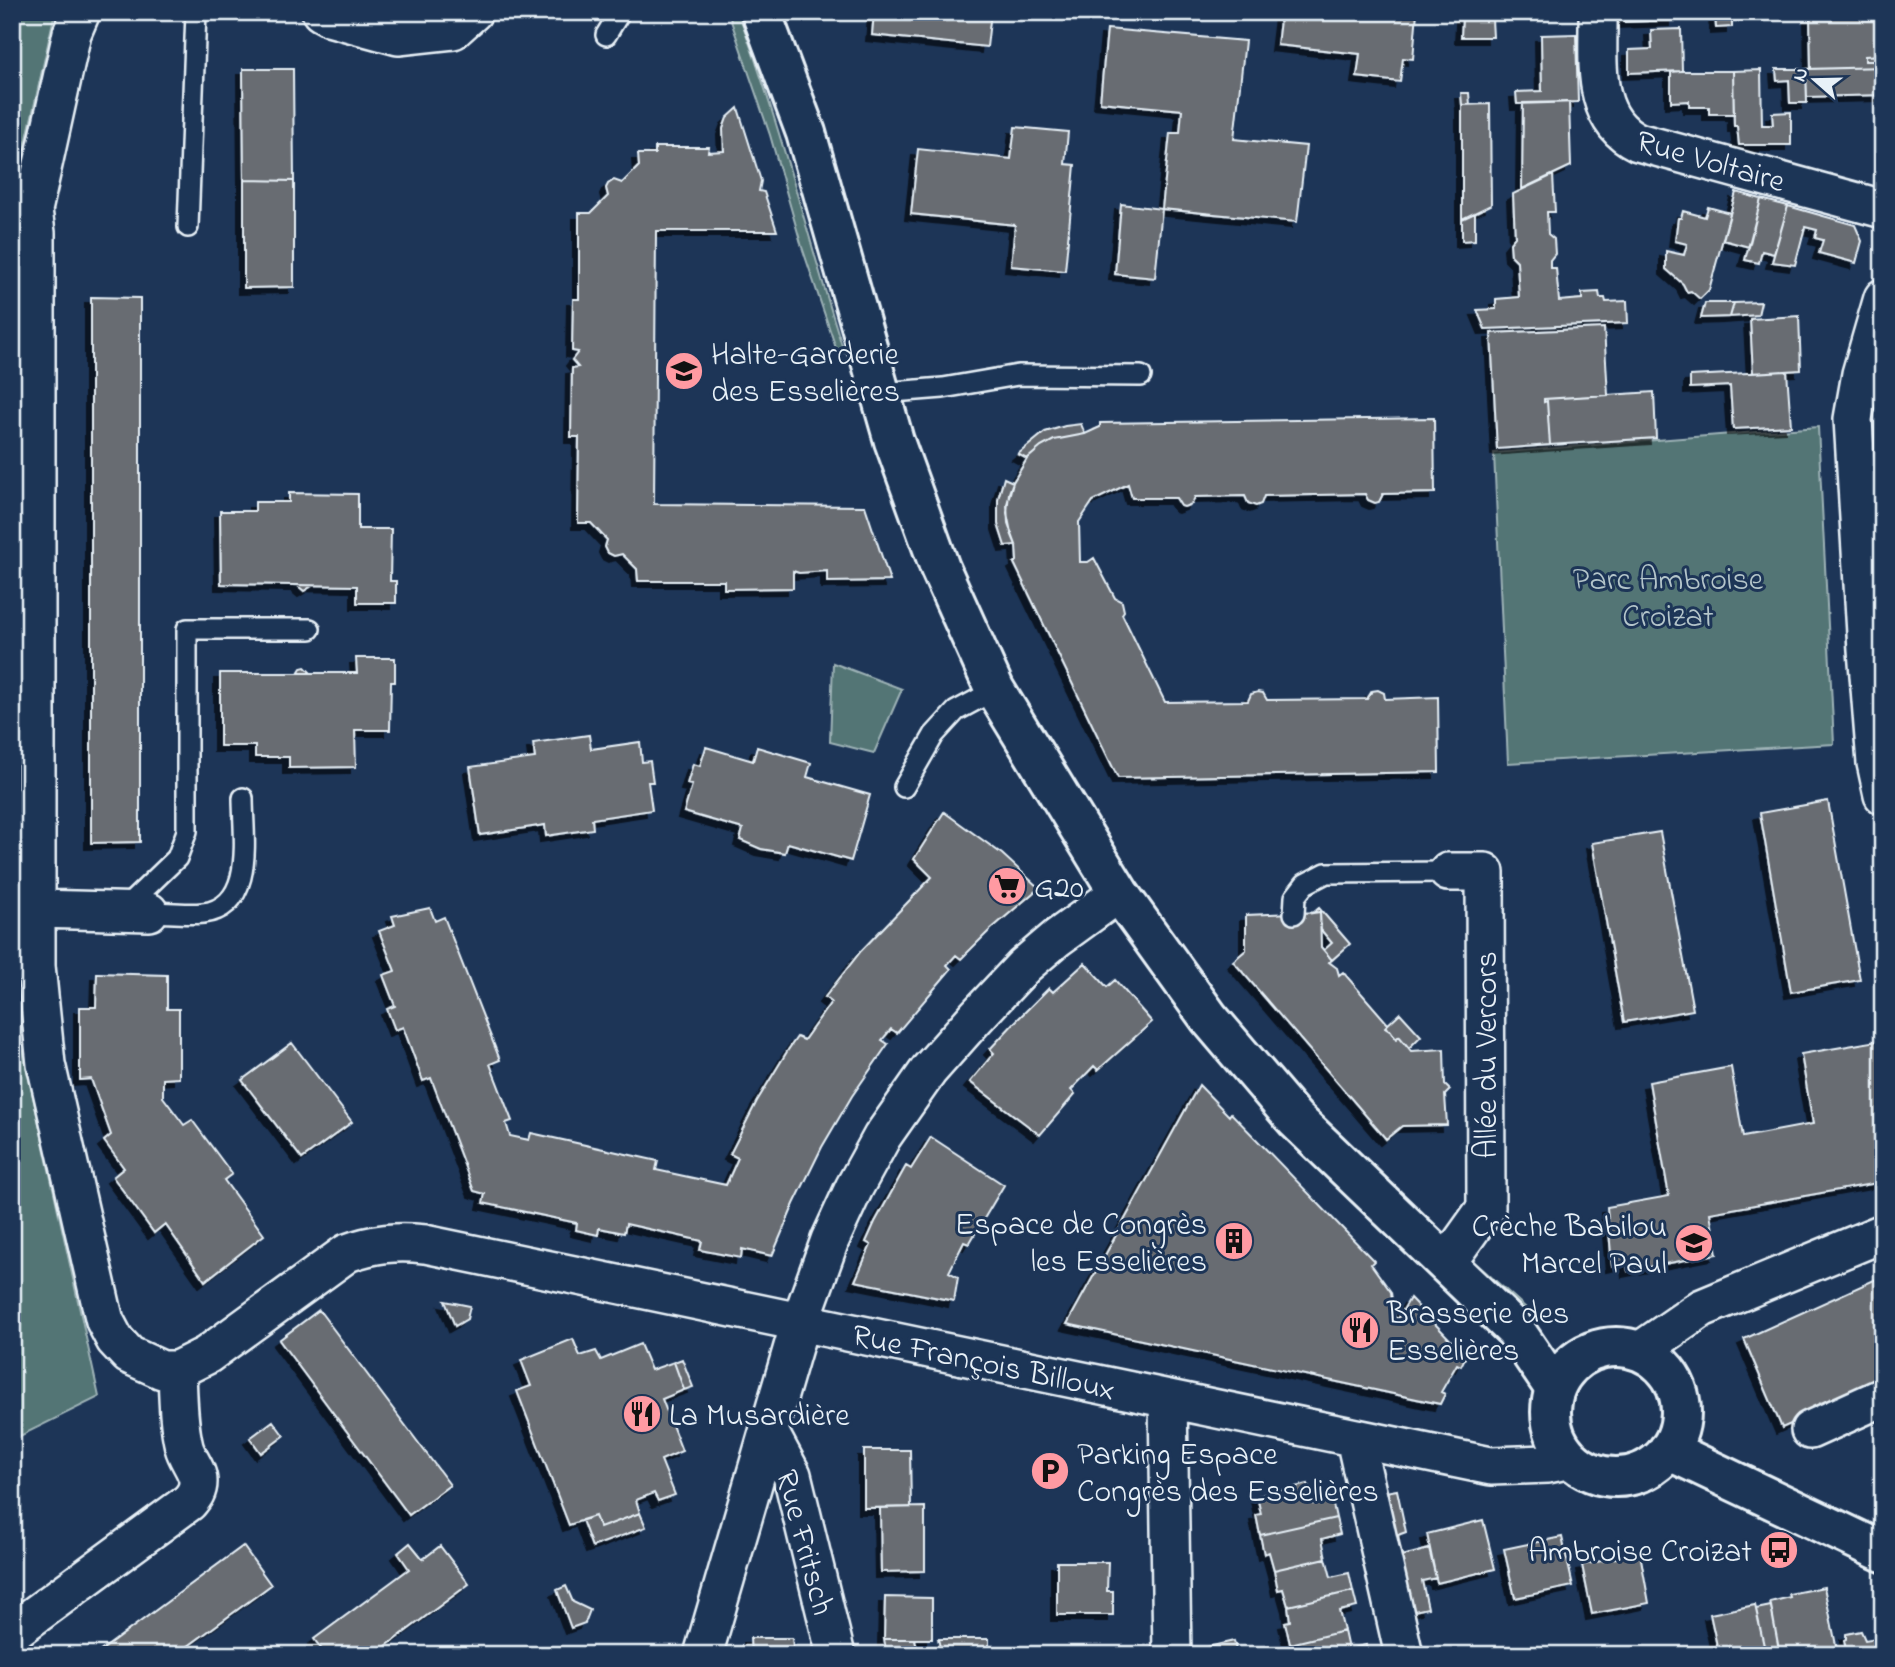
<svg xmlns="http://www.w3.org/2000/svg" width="1895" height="1667" font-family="'Indie Flower',sans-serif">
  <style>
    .green { fill: #527474; stroke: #9db2b6; stroke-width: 2 }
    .building { fill: #686c72; stroke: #e8f1f8; stroke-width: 2; filter: url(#shadow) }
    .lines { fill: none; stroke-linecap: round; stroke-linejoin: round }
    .lane-casing { stroke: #e8f1f8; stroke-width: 24 }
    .street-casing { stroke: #e8f1f8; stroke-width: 42 }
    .secondary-casing { stroke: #e8f1f8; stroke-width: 44 }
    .lane { stroke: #1d3557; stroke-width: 19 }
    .street { stroke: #1d3557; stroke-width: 37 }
    .secondary { stroke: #1d3557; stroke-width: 38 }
    .labels { text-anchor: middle; stroke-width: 6; stroke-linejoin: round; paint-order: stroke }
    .street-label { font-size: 32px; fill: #e8f1f8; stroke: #1d3557 }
    .poi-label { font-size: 32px; fill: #e8f1f8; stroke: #1d3557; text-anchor: start }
    .park-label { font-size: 32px; fill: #b4c5ca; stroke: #1d3557 }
  </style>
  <defs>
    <filter id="shadow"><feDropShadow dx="-6" dy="6" stdDeviation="0" flood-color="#0009"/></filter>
  </defs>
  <rect width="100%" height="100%" fill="#1d3557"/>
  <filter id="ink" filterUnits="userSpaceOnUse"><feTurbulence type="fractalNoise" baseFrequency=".0143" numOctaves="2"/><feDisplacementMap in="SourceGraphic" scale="14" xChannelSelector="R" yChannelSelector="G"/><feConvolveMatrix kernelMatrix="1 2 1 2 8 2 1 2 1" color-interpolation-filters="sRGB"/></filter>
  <g filter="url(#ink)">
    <path class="green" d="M12 12H55L12 206Z
      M728 12H738C780 123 808 239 844 352L838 354 802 247 770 135Z
      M1818 427 1834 744 1508 763 1494 453Z
      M833 663 902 689 874 753 830 742Z
      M12 1001 99 1397 12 1440Z
      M1468 1256 1525 1307 1516 1317 1460 1265Z"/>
    <path class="building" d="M874 12H991L987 47 872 35Z
      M1281 12H1417L1413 59 1403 58 1400 82 1357 77 1360 54 1277 45Z
      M1462 12H1492V19H1462Z
      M1623 12H1675V20L1623 22Z
      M1715 12H1732V27L1716 28Z
      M1829 12H1883V55L1865 56V61H1883V67L1811 69 1810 16 1829 15Z
      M1462 19H1492L1493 37H1461Z
      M1107 29 1245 41 1234 139 1306 146 1297 222 1162 209 1170 133H1180L1182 110 1100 102Z
      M1681 29 1682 71 1629 73V50L1652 49 1651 30Z
      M1576 34 1578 102 1517 104 1516 92 1542 91 1541 35Z
      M1883 55V61H1865V56Z
      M1883 67V95L1807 97 1806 69Z
      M243 69H293L294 181 244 180Z
      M1776 69H1806L1807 103H1790L1789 80 1777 81Z
      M1761 70 1762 125H1773L1772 113 1791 112V145H1739L1737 126H1734L1733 71Z
      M1682 71H1733L1734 114H1709V107H1689V101L1671 102V72Z
      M1461 93H1469L1470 105H1462Z
      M1569 102 1571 166 1522 189 1523 103Z
      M1490 104 1491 205 1462 219V105Z
      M738 108 761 181 759 191 764 192 777 231H656L654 504 865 506 890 581 827 582V571L799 573 793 571V588L724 589V581H638L637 569 622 554 614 556 608 553 605 547 607 540 591 523H578L579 437H571L572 368 578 367 572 360 578 352 572 351 573 299H579V213H591L608 196 606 188 608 184 614 180 622 183 639 166 638 154H655V147H709L708 152 724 151 723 129 727 118Z
      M1015 127 1068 132 1065 164 1075 165 1065 271 1011 266 1015 225 911 214 918 149 1011 159Z
      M1553 175 1555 212H1547L1548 234 1554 239 1555 254 1550 260V268H1556L1559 301 1582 299V293L1599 292 1600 298H1605L1606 302 1627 301 1628 323 1485 329 1477 310 1496 309V299L1519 297 1517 261 1511 255 1510 243 1515 237 1513 194Z
      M244 180 294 181V287L244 288Z
      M1736 192 1761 199 1749 247 1723 240Z
      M1761 199 1788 206 1774 254 1762 251 1759 263 1745 260Z
      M1121 204 1162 209 1155 278 1115 274Z
      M1788 206 1855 225 1862 241 1856 263 1819 253 1823 240 1815 238 1817 230 1805 227 1795 265 1772 262Z
      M1708 207 1730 213 1709 290 1700 299 1691 291 1687 292 1683 284 1666 269V251L1684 255 1687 244 1675 241 1678 218H1681L1683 211 1705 217Z
      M1475 213V240L1462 241V219Z
      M91 297 140 298V842L91 843Z
      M1761 302 1758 315 1730 317 1734 303Z
      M1705 303H1734L1730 317 1701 318Z
      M1799 316 1801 370 1753 373 1750 319Z
      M1604 328 1608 395 1544 399V402L1547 401 1550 445 1497 449 1491 333Z
      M1787 371 1791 426 1733 429 1730 386 1690 388V376Z
      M1654 392 1656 438 1550 445 1547 401 1544 402V399Z
      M1434 418 1435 493 1383 494 1379 502 1375 503 1368 500 1365 494 1264 496 1261 504 1256 506 1248 503 1245 496 1195 497 1192 504 1184 507 1181 506 1176 498H1132L1128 484 1093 501 1079 522 1080 562H1088L1094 558 1115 598 1122 602 1124 611 1122 614 1165 702 1248 701 1251 694 1258 692 1263 693 1267 700 1367 699 1372 691 1378 690 1384 693 1385 699 1438 697 1439 772 1118 778 1014 563 1017 561 1016 545 1008 523 1007 504 1013 482 1027 459 1041 447 1054 440 1085 434 1100 427V423Z
      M1081 424 1085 434 1054 440 1041 447 1027 459 1018 454 1045 432 1065 426Z
      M1004 478 1013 482 1009 493 1007 513 1011 533 1016 545 1005 546 998 524V499Z
      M289 493 358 494V529H391L390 581H396V603H357V586L221 584 220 511H255V502H289Z
      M298 586H312L304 591Z
      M356 658H395V682H391L390 730H355L356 767 289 768V757H255V746H220V673H357Z
      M305 667 311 673H298L301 668Z
      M589 735 591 749 640 742 642 762 650 761 653 782H648L652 810 592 819 593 829 546 836 545 825 480 835 470 767 535 758 533 743Z
      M706 747 753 761 757 747 811 763 807 777 870 795 851 861 788 843 785 853 761 849 740 840 743 829 684 812 692 785 687 784 693 764 700 766Z
      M1828 801 1860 980 1791 992 1760 813Z
      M944 812 1002 854 1039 888 990 930 961 959 956 955 947 965 951 969 897 1033 891 1029 882 1040 888 1044 852 1096 822 1147 794 1204 772 1256 742 1249 741 1258 700 1250 702 1241 626 1224 624 1233 599 1228 598 1235 576 1230 577 1223 483 1203 485 1194 474 1191 431 1078 423 1081 403 1027 395 1030 387 1009 395 1006 383 975 395 971 379 931 395 925 392 916 430 908 435 921 444 917 500 1060 490 1064 512 1121 506 1123 510 1136 529 1140 531 1133 658 1161 656 1170 726 1185 738 1158 730 1154 757 1101 788 1050 797 1037 804 1040 831 1002 825 997 861 951 932 877 914 859Z
      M1660 832 1693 1010 1624 1022 1592 843Z
      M1319 908 1350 944 1332 960 1324 950 1332 943 1321 930 1320 912 1313 913Z
      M1320 912 1321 947 1332 960 1329 962 1337 968 1339 975 1343 972 1388 1024 1385 1027 1391 1031 1396 1039 1399 1036 1411 1051 1444 1049 1445 1085 1450 1090 1445 1095 1447 1125 1402 1126 1386 1139 1233 961 1246 950V915Z
      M1085 963 1107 987 1115 980 1152 1022 1098 1070 1094 1066 1071 1090 1075 1094 1040 1135 970 1082 994 1053 990 1049 1016 1021 1049 988 1053 992Z
      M97 973 167 975V1009H179V1078L163 1079V1097L184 1125 192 1120 232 1174 224 1180 264 1235 205 1281 165 1224 154 1233 113 1177 124 1168 104 1141 111 1135 91 1079 80 1080V1007H96Z
      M1400 1013 1421 1036 1409 1048 1399 1036 1396 1039 1391 1031 1385 1027Z
      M1883 1040V1182L1710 1213 1717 1254 1628 1271 1627 1263 1612 1266 1607 1207 1669 1196 1649 1082 1731 1067 1743 1137 1813 1124 1801 1054Z
      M292 1043 352 1122 302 1159 242 1080Z
      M1199 1085 1229 1116 1231 1113 1374 1261 1371 1264 1391 1292 1394 1317 1398 1319 1410 1298 1466 1356 1461 1366 1457 1364 1441 1392 1445 1394 1440 1404 1067 1324Z
      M931 1137 1004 1185 969 1244 964 1242 949 1272 958 1277 954 1301 855 1281 871 1245 866 1242 875 1222 906 1166 911 1169Z
      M1883 1276V1382L1782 1428 1744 1339Z
      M445 1301 470 1306 467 1319 455 1326Z
      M319 1310 450 1485 409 1515 279 1340Z
      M573 1339 580 1356 596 1351 601 1360 640 1344 651 1370 674 1362 684 1390 662 1399 682 1451 661 1460 675 1495 658 1501 654 1493 636 1500 640 1513 600 1528 595 1516 569 1525 517 1391 531 1386 521 1360Z
      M682 1359 693 1387 684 1390 674 1362Z
      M273 1421 284 1436 261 1453 250 1438Z
      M864 1450H910L911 1507 864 1508Z
      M1308 1484 1313 1504 1332 1500 1336 1518 1260 1535 1256 1515 1261 1514 1257 1496Z
      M1397 1490 1406 1532 1398 1535 1402 1556 1429 1549 1436 1578 1422 1581 1428 1608 1414 1611 1417 1625 1411 1626 1380 1493Z
      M925 1507V1571L881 1572 880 1508Z
      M640 1513 646 1527 592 1547 582 1520 595 1516 600 1528Z
      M1336 1518 1340 1534 1322 1539 1326 1558 1274 1570 1269 1552 1264 1554 1260 1535Z
      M1483 1520 1495 1569 1437 1583 1427 1534Z
      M1562 1537 1573 1586 1515 1598 1504 1549Z
      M410 1543 423 1559 440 1546 469 1584 374 1655H326L314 1639 409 1569 398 1553Z
      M243 1546 271 1585 176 1655H95Z
      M1640 1553 1649 1603 1592 1614 1582 1565Z
      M1326 1558 1331 1577 1349 1573 1353 1591 1288 1606 1283 1589 1278 1590 1274 1570Z
      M1057 1562H1108L1107 1591H1113V1615H1057Z
      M566 1586 573 1602 590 1610 585 1623 571 1628 557 1590Z
      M1824 1587 1838 1655H1780L1770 1602 1790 1597 1789 1594Z
      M1353 1591 1357 1607 1339 1611 1344 1631 1290 1644 1285 1622 1290 1621 1288 1606Z
      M885 1597 932 1598V1639H884Z
      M1755 1605 1766 1655H1719L1710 1614Z
      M1771 1606 1780 1655H1766L1756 1609Z
      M1344 1631 1348 1649 1366 1645 1368 1655H1293L1290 1644Z
      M1861 1631 1865 1640 1883 1637V1655H1847L1844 1640 1846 1639V1634Z
      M750 1638H792L794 1655H751Z
      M884 1639H915L917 1649H923L924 1655H887Z
      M938 1639H989V1655H942Z
      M1234 1641 1237 1655H1210L1208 1647Z"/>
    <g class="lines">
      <g class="lane-casing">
        <path id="lane" d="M606 35 620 12
          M188 227 196 12
          M880 393 943 388 1018 375 1141 376
          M904 787 934 735 956 711 995 690
          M123 910 177 858 187 831V629H310
          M149 912C166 912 186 915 203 913 256 907 243 835 243 798
          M1294 914 1295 897 1305 884 1326 873 1448 872"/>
      </g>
      <g class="street-casing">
        <path id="street" d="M81 12 72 33 33 210 36 233V966L46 1064 102 1309 105 1321 115 1340 129 1355 162 1370H177L207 1355 347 1253C374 1243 397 1241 425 1244L1491 1466 1548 1464 1571 1459
          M321 12 332 18 398 36 453 30 473 12
          M1598 12C1599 58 1589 119 1638 142L1883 209
          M1883 298 1861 374 1853 419 1867 650 1876 763 1883 795
          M37 909 149 912
          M1446 1264 1486 1208 1485 872H1448
          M1640 1351 1702 1308 1883 1233
          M1168 1399 1172 1655
          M1810 1430 1883 1397
          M769 1432 792 1475 836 1655
          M1355 1439 1404 1655
          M12 1632 189 1502C194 1496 198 1491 198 1482 198 1470 187 1459 184 1447 178 1422 178 1396 177 1370
          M703 1655 800 1323 830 1240 854 1188 882 1137 929 1070 976 1017 1024 966 1057 938 1119 893"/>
      </g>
      <g class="secondary-casing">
        <path id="secondary" d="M761 12 806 133 894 441 940 568 995 690 1119 893 1209 1018 1295 1119 1515 1330 1555 1389
          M1551 1412a65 65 0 1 1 130 0a65 65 0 1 1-130 0Z
          M1668 1450 1883 1552"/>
      </g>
      <use href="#lane" class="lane"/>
      <use href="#street" class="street"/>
      <use href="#secondary" class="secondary"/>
    </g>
  </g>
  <defs>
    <g id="school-disc" transform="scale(2.0125)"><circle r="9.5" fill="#ff9aa2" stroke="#1d3557"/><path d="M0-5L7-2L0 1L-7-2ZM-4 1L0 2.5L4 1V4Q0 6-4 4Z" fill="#111"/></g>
    <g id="supermarket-disc" transform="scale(2.0125)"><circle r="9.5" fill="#ff9aa2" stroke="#1d3557"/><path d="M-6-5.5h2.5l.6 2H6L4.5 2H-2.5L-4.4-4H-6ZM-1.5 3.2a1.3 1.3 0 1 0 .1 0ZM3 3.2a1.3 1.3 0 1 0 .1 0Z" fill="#111"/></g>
    <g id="building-disc" transform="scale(2.0125)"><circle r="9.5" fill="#ff9aa2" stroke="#1d3557"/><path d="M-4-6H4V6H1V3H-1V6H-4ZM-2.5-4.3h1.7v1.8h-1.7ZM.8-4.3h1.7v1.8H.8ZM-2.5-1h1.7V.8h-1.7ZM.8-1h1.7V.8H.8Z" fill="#111"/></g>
    <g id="restaurant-disc" transform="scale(2.0125)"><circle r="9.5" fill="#ff9aa2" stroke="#1d3557"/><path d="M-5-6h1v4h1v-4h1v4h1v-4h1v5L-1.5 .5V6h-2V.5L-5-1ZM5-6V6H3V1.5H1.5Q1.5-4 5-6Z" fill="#111"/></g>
    <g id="parking-disc" transform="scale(2.0125)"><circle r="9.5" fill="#ff9aa2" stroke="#1d3557"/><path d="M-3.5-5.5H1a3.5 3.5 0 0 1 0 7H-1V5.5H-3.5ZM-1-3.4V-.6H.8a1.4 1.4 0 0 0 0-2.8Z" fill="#111"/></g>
    <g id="bus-disc" transform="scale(2.0125)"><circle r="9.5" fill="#ff9aa2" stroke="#1d3557"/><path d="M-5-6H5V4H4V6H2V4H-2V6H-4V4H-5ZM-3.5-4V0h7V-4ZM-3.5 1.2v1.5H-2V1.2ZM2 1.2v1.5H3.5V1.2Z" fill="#111"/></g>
  </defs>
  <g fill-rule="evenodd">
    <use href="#school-disc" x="684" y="371"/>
    <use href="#supermarket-disc" x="1007" y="886"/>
    <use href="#building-disc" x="1234" y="1241"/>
    <use href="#school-disc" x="1694" y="1243"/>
    <use href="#restaurant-disc" x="1360" y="1330"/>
    <use href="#restaurant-disc" x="642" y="1414"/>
    <use href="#parking-disc" x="1050" y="1471"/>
    <use href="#bus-disc" x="1779" y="1550"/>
  </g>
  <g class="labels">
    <g class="street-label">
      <text transform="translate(1711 160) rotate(16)" y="11">Rue Voltaire</text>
      <text transform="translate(1485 1055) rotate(-90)" y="11">Allée du Vercors</text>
      <text transform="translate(984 1361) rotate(12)" y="11">Rue François Billoux</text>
      <text transform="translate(806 1542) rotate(75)" y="11">Rue Fritsch</text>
    </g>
    <g class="poi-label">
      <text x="711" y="364">Halte-Garderie<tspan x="711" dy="37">des Esselières</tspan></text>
      <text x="1034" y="897">G20</text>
      <text x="1207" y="1234" text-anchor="end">Espace de Congrès<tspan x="1207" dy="37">les Esselières</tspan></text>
      <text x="1667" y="1236" text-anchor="end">Crèche Babilou<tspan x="1667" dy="37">Marcel Paul</tspan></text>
      <text x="1387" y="1323">Brasserie des<tspan x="1387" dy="37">Esselières</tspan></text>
      <text x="669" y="1425">La Musardière</text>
      <text x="1077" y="1464">Parking Espace<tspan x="1077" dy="37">Congrès des Esselières</tspan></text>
      <text x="1752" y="1561" text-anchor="end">Ambroise Croizat</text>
    </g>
    <g class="park-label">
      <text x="1668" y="589">Parc Ambroise<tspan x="1668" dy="37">Croizat</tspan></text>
    </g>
  </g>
  <rect width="1895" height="1667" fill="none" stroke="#1d3557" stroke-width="42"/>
  <rect x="21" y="21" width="1853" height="1625" fill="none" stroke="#e8f1f8" stroke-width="2.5" filter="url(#ink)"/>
  <g transform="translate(1815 80) rotate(290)" stroke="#1d3557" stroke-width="5" paint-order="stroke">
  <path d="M0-5L12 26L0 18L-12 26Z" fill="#e8f1f8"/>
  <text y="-10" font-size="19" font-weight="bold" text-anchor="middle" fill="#e8f1f8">N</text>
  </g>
</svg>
